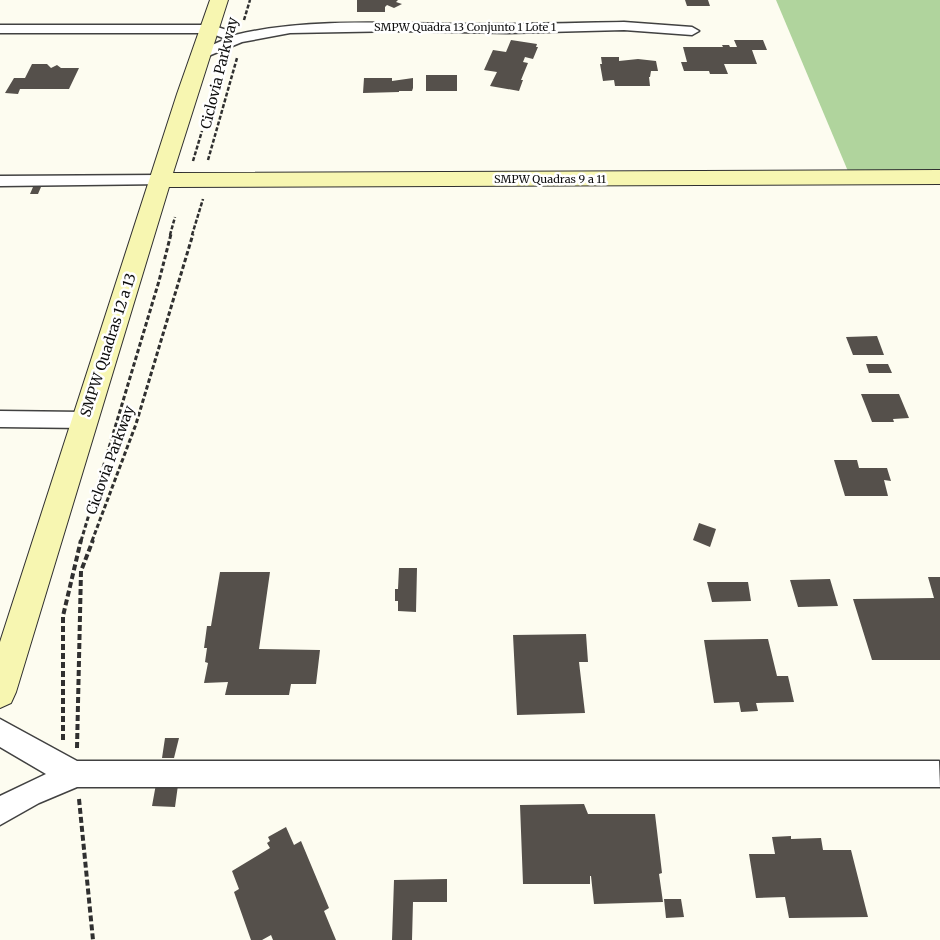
<svg xmlns="http://www.w3.org/2000/svg" width="940" height="940" font-family="Merriweather,serif">
  <style>
    .forest { fill: #b0d49d }
    .building { fill: #55504b }
    .lines { fill: none; stroke-linecap: round; stroke-linejoin: round }
    .street-casing { stroke: #414141; stroke-width: 3 }
    .secondary-casing { stroke: #303030; stroke-width: 2 }
    .path-far2 { stroke: #303030; stroke-width: 2.5; stroke-dasharray: 4 2; stroke-linecap: butt }
    .path-far1 { stroke: #303030; stroke-width: 3; stroke-dasharray: 4.5 2.5; stroke-linecap: butt }
    .path { stroke: #303030; stroke-width: 4; stroke-dasharray: 6 3; stroke-linecap: butt }
    .street { fill: #fff; fill-rule: evenodd }
    .secondary { fill: #f7f6b1; fill-rule: evenodd }
    .labels { text-anchor: middle; stroke-width: 5; stroke-linejoin: round; paint-order: stroke }
    .far-street-label { font-size: 11px; fill: #0e0e0e; stroke: #fff }
    .street-label { font-size: 14px; fill: #0e0e0e; stroke: #fff }
  </style>
  <rect width="100%" height="100%" fill="#fdfcf0"/>
  <path class="forest" d="M776 0H940V176H850Z"/>
  <path class="building" d="M357 0H398L396 2 402 4 394 8 387 5 385 7V12H357Z
    M685 0H708L710 6H687Z
    M511 40 537 44 536 47H538L533 59 525 57 523 62 528 63 521 80H523L519 91 490 86 497 72 484 70 493 50 506 52Z
    M734 40H763L767 50H752L757 64H724L728 74H710L709 71H684L681 62H687L683 47H723L722 45H729L730 47H737Z
    M601 57H619V61L638 59 656 61 658 71H651L650 77H649L650 86H615L614 80 603 81 600 64H602Z
    M32 64H47L51 68 57 65 61 68H79L69 89H20L18 94 5 93 14 78H25Z
    M426 75H457V91H426Z
    M364 78H392V81L413 78V88L412 91H399V92L363 93Z
    M33 187H41L38 194H30Z
    M877 336 884 355H853L846 337Z
    M866 364H888L892 373H869Z
    M861 394H899L909 418 893 419 894 422H872Z
    M834 460H857L859 468H887L891 481 884 480 888 496H845Z
    M699 523 716 529 710 547 693 540Z
    M399 568H417L416 612 398 611V601H395V589H398Z
    M220 572H270L259 649 320 650 316 684H291L289 695H225L228 682 204 683 208 663 205 662 207 648H204L207 626H211Z
    M928 577H940V660H872L853 599 934 598Z
    M830 579 838 606 798 607 790 580Z
    M707 582H748L751 601 712 602Z
    M586 634 588 662H579L585 713 517 715 513 635Z
    M768 639 777 676H788L794 702 756 703 758 711 741 712 739 702 714 703 704 640Z
    M165 738H179L174 758H162Z
    M156 784 178 785 175 807 152 806Z
    M584 804 588 814H655L662 873 659 874 663 902 594 904 591 876H590V884H523L520 805Z
    M286 827 294 845 301 841 329 908 324 911 336 940H273L271 935 262 940H251L234 892 239 889 232 871 270 848 267 843 270 841 268 837Z
    M791 836V839L821 838 823 850H851L868 917 789 918 785 897 756 898 749 854H775L772 837Z
    M447 879V902H413L412 940H392L394 880Z
    M664 899H681L684 917 666 918Z"/>
  <g class="lines">
    <g class="street-casing">
      <path id="street" d="M624 22 692 27 699 31 692 35 624 30 508 33 402 31 290 33 242 42 201 59 196 58 194 55 196 52 226 39 210 33H0V25H211L233 32 235 35C305 18 388 23 461 24 515 25 570 23 624 22Z
        M161 175 167 176 169 180 167 184 0 186V176Z
        M0 411 84 412 91 414 94 420 91 426 84 428 0 427Z
        M0 719 77 761H939L940 787H77L39 803 0 825V796L46 774 0 747Z"/>
    </g>
    <g class="secondary-casing">
      <path id="secondary" d="M210 0H228L173 173 940 170V184L169 187 16 692 11 703 0 708V642L177 94Z"/>
    </g>
    <path class="path-far2" d="M244 20 250 0
      M208 160 237 58
      M193 161 202 131
      M170 235 175 217
      M192 235 203 199"/>
    <path class="path-far1" d="M81 541 159 281 171 234
      M92 541 136 424 193 234"/>
    <path class="path" d="M63 740V616L81 540
      M77 748 81 571 93 540
      M79 799 93 940"/>
    <use href="#street" class="street"/>
    <use href="#secondary" class="secondary"/>
  </g>
  <g class="labels">
    <g class="far-street-label">
      <text x="465" y="31">SMPW Quadra 13 Conjunto 1 Lote 1</text>
      <text x="550" y="183">SMPW Quadras 9 a 11</text>
    </g>
    <g class="street-label">
      <text transform="translate(219 73) rotate(-76)" y="5">Ciclovia Parkway</text>
      <text transform="translate(108 345) rotate(-72)" y="5">SMPW Quadras 12 a 13</text>
      <text transform="translate(110 460) rotate(-70)" y="5">Ciclovia Parkway</text>
    </g>
  </g>
</svg>
